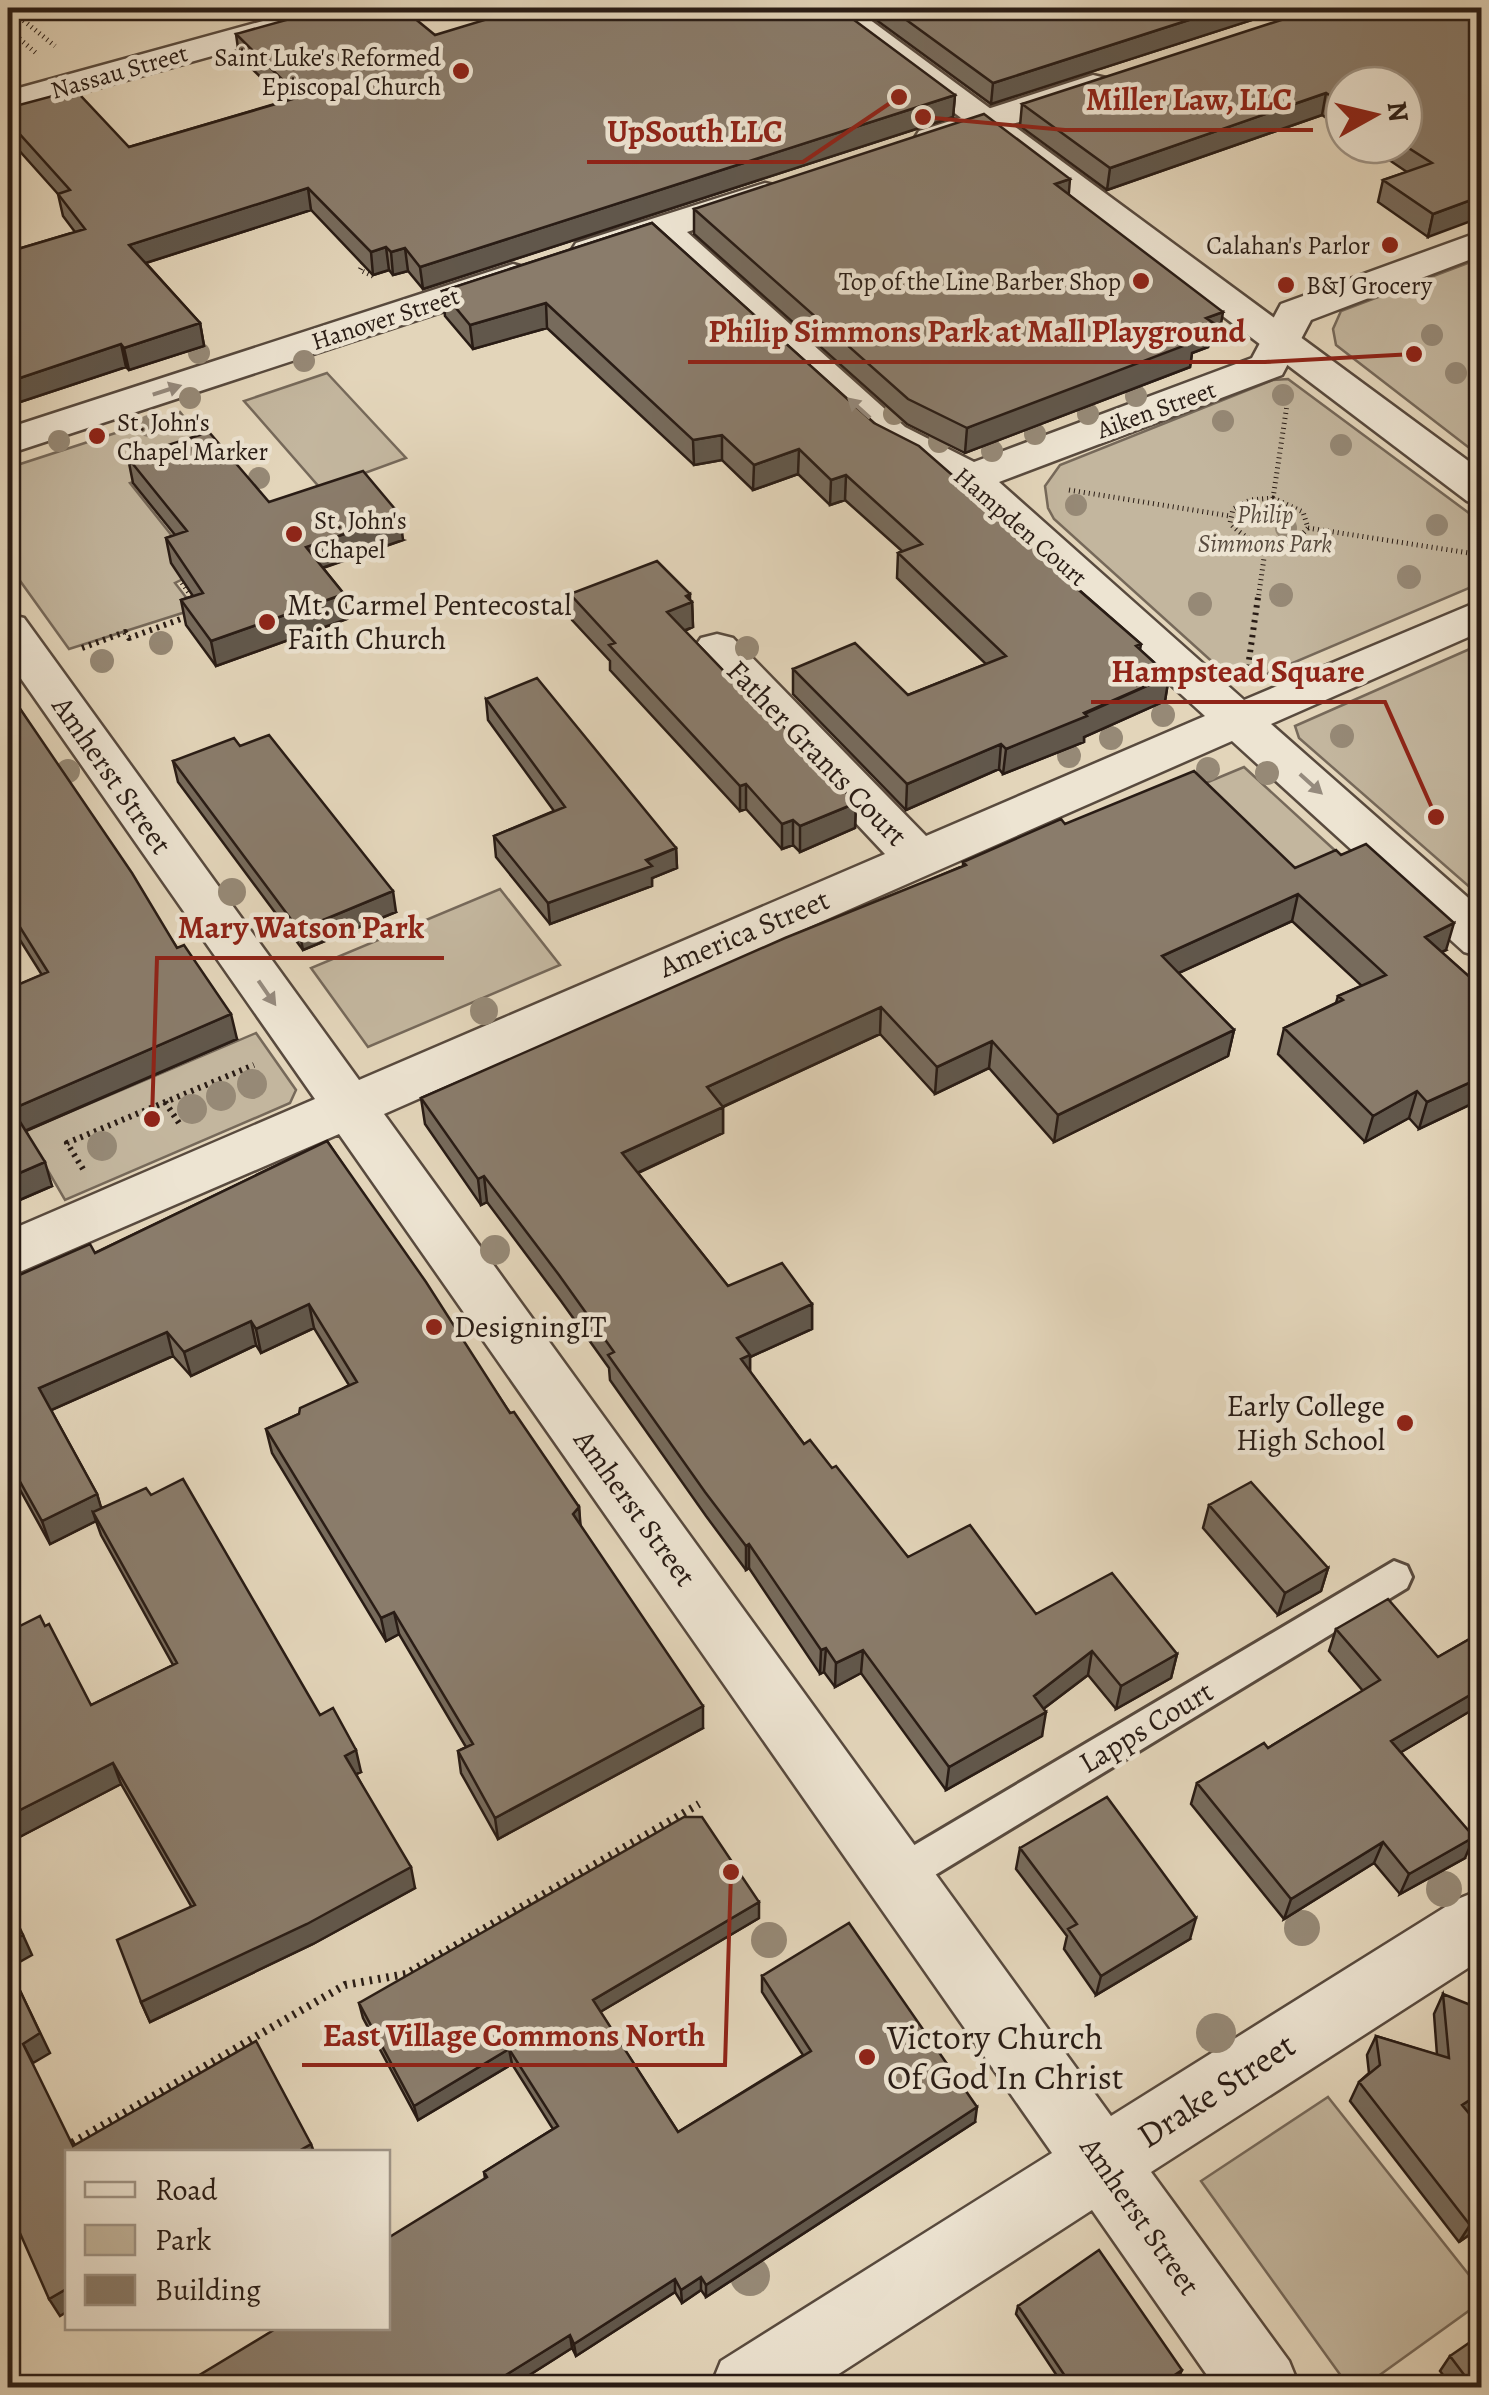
<svg xmlns="http://www.w3.org/2000/svg" width="1489" height="2395" font-family="Alegreya,serif">
  <style>
    .green { fill: #c3b69e; stroke: #76695a; stroke-width: 2.5 }
    .lines { fill: none; stroke-linecap: round; stroke-linejoin: round }
    .service-casing { stroke: #584a3e; stroke-width: 6 }
    .minor-casing { stroke: #584a3e; stroke-width: 5 }
    .tertiary-casing { stroke: #584a3e; stroke-width: 5 }
    .path-far2 { stroke: #291c15; stroke-width: 5; stroke-dasharray: 1 4; stroke-linecap: butt }
    .path-far1 { stroke: #291c15; stroke-width: 6; stroke-dasharray: 2.5 5; stroke-linecap: butt }
    .path { stroke: #291c15; stroke-width: 8; stroke-dasharray: 2.5 6; stroke-linecap: butt }
    .service { fill: #ede4d2; fill-rule: evenodd }
    .minor { fill: #ede4d2; fill-rule: evenodd }
    .tertiary { fill: #ede4d2; fill-rule: evenodd }
    .tree { fill: #968976 }
    .wall { fill: #776b5c; stroke: #291c15; stroke-width: 2.5 }
    .shaded-wall { fill: #61574b; stroke: #291c15; stroke-width: 2.5 }
    .building { fill: #8a7c6b; stroke: #291c15; stroke-width: 2.5 }
    .oneway { fill: #958a7d }
    .poi-dot { fill: #8f2418; stroke: #ede4d2; stroke-width: 4 }
    .labels { text-anchor: middle; stroke-width: 9; stroke-linejoin: round; paint-order: stroke }
    .far-poi-label { font-size: 25px; fill: #291c15; stroke: #ede4d2; text-anchor: end }
    .far-street-label { font-size: 25px; fill: #291c15; stroke: #ede4d2 }
    .far-park-label { font-size: 25px; font-style: italic; fill: #574a3e; stroke: #ede4d2 }
    .poi-label { font-size: 30px; fill: #291c15; stroke: #ede4d2; text-anchor: start }
    .street-label { font-size: 30px; fill: #291c15; stroke: #ede4d2 }
    .near-poi-label { font-size: 35px; fill: #291c15; stroke: #ede4d2; text-anchor: start }
    .near-street-label { font-size: 35px; fill: #291c15; stroke: #ede4d2 }
    .leader { fill: none; stroke: #8f2418; stroke-width: 4 }
    .callout-dot { fill: #8f2418; stroke: #ede4d2; stroke-width: 4 }
    .callout-label { font-size: 32px; text-anchor: middle; font-weight: bold; fill: #8f2418; stroke: #ede4d2; stroke-width: 9; stroke-linejoin: round; paint-order: stroke }
  </style>
  <rect width="100%" height="100%" fill="#e3d5ba"/>
  <filter id="stains"><feTurbulence type="fractalNoise" baseFrequency=".002" numOctaves="4"/><feColorMatrix values="0 0 0 0 .2 0 0 0 0 .09 0 0 0 0 .02 0 0 0 .5 -.17"/></filter>
  <radialGradient id="worn" r=".72"><stop offset=".6" stop-color="#630" stop-opacity="0"/><stop offset="1" stop-color="#630" stop-opacity=".3"/></radialGradient>
  <path class="green" d="M1481 258V457L1336 345 1333 329 1341 311Z
    M327 373 406 458 321 489 244 401Z
    M1288 379 1481 522V583L1255 679 1228 676 1054 519 1048 508 1045 486 1060 465 1273 380Z
    M180 412 205 443 157 473 130 483 188 556 183 579 175 583 195 609 69 649 8 564V468Z
    M1481 644V897L1299 738 1295 726Z
    M1244 767 1341 856 1280 883 1184 792Z
    M500 889 560 965 368 1047 311 968Z
    M256 1033 296 1090 290 1103 65 1200 25 1131Z
    M1328 2097 1481 2290V2302L1363 2387H1349L1201 2181Z"/>
  <g class="lines">
    <g class="service-casing">
      <path id="service" d="M1394 1561 1407 1566 1412 1577 1407 1588 912 1889 898 1894 884 1889 878 1876 884 1863Z"/>
    </g>
    <g class="minor-casing">
      <path id="minor" d="M310 8H364L359 15 8 113V91Z
        M1093 75 1106 78 1111 86 1106 94 932 150 919 147 914 139 919 131Z
        M765 183 778 186 784 194 778 202 687 232 905 427 974 462 1252 358 1281 304 1482 231V255L1311 320 1282 375 999 482 1244 700 1482 600V631L1271 724 1482 910V957L1464 952 1232 741 384 1114 1111 2116 1458 1899 1482 1889V1959L1151 2172 1289 2361 1300 2388H1216L1092 2210 817 2388H710L721 2361 1052 2153 339 1134 8 1277V1231L315 1099 8 660V614L24 618 359 1080 885 854 701 658 694 648 701 638 717 634 733 638 926 836 1205 716 949 483 875 445 654 243 590 263 576 259 571 251 576 243Z
        M513 264 527 268 533 276 527 284 8 454V428Z"/>
    </g>
    <g class="tertiary-casing">
      <path id="tertiary" d="M816 8H854L1482 471V505L1467 501Z"/>
    </g>
    <path class="path-far2" d="M8 8 55 46
      M8 29 36 53
      M363 264 360 270 375 277
      M1069 490 1230 516
      M1273 498 1303 512 1308 528C1286 554 1251 547 1230 523L1233 509 1250 500Z
      M1273 498 1287 405
      M1308 528 1482 555
      M182 583 194 600
      M1258 600 1266 544"/>
    <path class="path-far1" d="M192 597 196 602
      M82 648 125 632 129 638 189 616
      M1248 667 1258 597
      M165 1102 181 1126
      M83 1169 67 1143 254 1065"/>
    <path class="path" d="M65 2147 345 1985 406 1974 699 1804"/>
    <use href="#service" class="service"/>
    <use href="#minor" class="minor"/>
    <use href="#tertiary" class="tertiary"/>
  </g>
  <g class="tree">
    <circle cx="1432" cy="335" r="11"/>
    <circle cx="199" cy="353" r="11"/>
    <circle cx="304" cy="361" r="11"/>
    <circle cx="1456" cy="373" r="11"/>
    <circle cx="1283" cy="395" r="11"/>
    <circle cx="1136" cy="396" r="11"/>
    <circle cx="190" cy="398" r="11"/>
    <circle cx="894" cy="414" r="11"/>
    <circle cx="1088" cy="414" r="11"/>
    <circle cx="1223" cy="421" r="11"/>
    <circle cx="149" cy="426" r="11"/>
    <circle cx="1035" cy="434" r="11"/>
    <circle cx="59" cy="441" r="11"/>
    <circle cx="939" cy="442" r="11"/>
    <circle cx="1341" cy="445" r="11"/>
    <circle cx="992" cy="451" r="11"/>
    <circle cx="236" cy="453" r="11"/>
    <circle cx="259" cy="478" r="11"/>
    <circle cx="1076" cy="505" r="11"/>
    <circle cx="1437" cy="525" r="11"/>
    <circle cx="1286" cy="528" r="11"/>
    <circle cx="1409" cy="577" r="12"/>
    <circle cx="1281" cy="595" r="12"/>
    <circle cx="1200" cy="604" r="12"/>
    <circle cx="161" cy="643" r="12"/>
    <circle cx="747" cy="648" r="12"/>
    <circle cx="102" cy="661" r="12"/>
    <circle cx="1163" cy="715" r="12"/>
    <circle cx="1342" cy="736" r="12"/>
    <circle cx="1111" cy="738" r="12"/>
    <circle cx="1069" cy="756" r="12"/>
    <circle cx="1208" cy="769" r="12"/>
    <circle cx="68" cy="771" r="12"/>
    <circle cx="1267" cy="773" r="12"/>
    <circle cx="232" cy="892" r="14"/>
    <circle cx="484" cy="1011" r="14"/>
    <circle cx="252" cy="1084" r="15"/>
    <circle cx="221" cy="1096" r="15"/>
    <circle cx="192" cy="1109" r="15"/>
    <circle cx="102" cy="1146" r="15"/>
    <circle cx="495" cy="1250" r="15"/>
    <circle cx="1444" cy="1889" r="18"/>
    <circle cx="1302" cy="1928" r="18"/>
    <circle cx="769" cy="1940" r="18"/>
    <circle cx="1216" cy="2033" r="20"/>
    <circle cx="750" cy="2276" r="20"/>
  </g>
  <path class="wall" d="M860 8H1289L991 104Z
    M1482 8 1428 237 1378 202 1383 180 1407 172 1367 145H1404L1344 85V130L1322 115 1107 190 1020 126 1022 104Z
    M236 34 435 35 955 95 953 117 423 289 408 271 393 275 389 270 373 275 311 210 146 263 200 323 204 346 129 370 126 367 8 406V252L75 232 63 216 58 194 8 138V121L129 147 285 101 239 56Z
    M1069 195 1219 336 1209 340 1208 347 1192 353 1190 367 965 453 907 424 694 234V209Z
    M652 223 874 423 1062 575 1141 644 1140 650 1169 676 1165 701 1084 737V742L1003 774 999 769 906 810 793 694V669L908 695 986 664 897 578 898 553 902 551 845 500 830 505 798 474 753 490 722 460 694 465 547 328 473 349 445 316 442 291Z
    M128 458 269 502 403 540 323 568 344 594 347 619 216 666 186 625 181 600 193 596 171 563 166 538 175 535 133 483Z
    M570 594 690 600 692 602 693 627 685 631 742 690 856 803 855 828 800 852 793 845 782 849 746 809 740 811 610 670V661L572 620Z
    M8 691 237 1039 26 1131 52 1186 8 1205V989L42 975 8 921Z
    M486 699 676 848 677 868 652 878V886L550 924 496 857 494 836 554 811 488 720Z
    M240 746 396 912 303 950 178 782 173 761Z
    M1065 824 1295 868 1446 950 1441 952 1482 988 1480 1008 1482 1009V1099L1419 1129 1409 1118 1365 1142 1278 1054 1284 1028 1336 1003 1338 996 1362 986 1292 921 1178 973 1234 1030 1228 1056 1054 1142 989 1068 935 1094 880 1034 723 1107V1133L638 1173 728 1286 812 1304V1329L750 1357V1372L804 1444 908 1557 1036 1614 1177 1654 1171 1678 1116 1709 1088 1675 1043 1709 1042 1736 946 1790 861 1673 835 1687 824 1672 820 1674 749 1568 746 1570 706 1516 610 1380 609 1368 561 1301 487 1202 481 1205 425 1124 421 1098 963 866V862Z
    M327 1141 510 1413 579 1507 580 1526 703 1728 498 1839 461 1773 458 1751 466 1747 399 1634 386 1641 272 1453 266 1429 299 1414 349 1385 314 1328 261 1353 256 1345 191 1376 173 1356 51 1410 97 1494 101 1508 151 1495 320 1715 361 1772 356 1774 415 1888 313 1944 150 2022 141 2002 191 1906 121 1784 8 1843V1632L91 1705 173 1665 101 1535 96 1521 50 1544 8 1468V1280L95 1253Z
    M1209 1505 1328 1568 1321 1591 1278 1615 1203 1528Z
    M1336 1629 1438 1657 1482 1632V1713L1477 1707 1401 1752 1465 1858 1400 1894 1374 1863 1284 1919 1191 1804 1197 1783 1268 1748 1363 1691 1329 1651Z
    M1020 1848 1190 1939 1096 1995 1064 1949 1067 1936 1016 1869Z
    M759 1918 600 2012 678 2132 803 2055 762 1992V1976L975 2122 706 2297 701 2290 682 2303 675 2292 576 2356 572 2348 509 2388H178L388 2328 485 2178 484 2172 553 2129 512 2064 418 2120 363 2018 359 2003Z
    M1443 1994 1468 2112 1482 2226 1459 2242 1350 2101 1359 2082 1369 2073 1367 2055 1376 2036 1437 2055 1434 2014Z
    M1018 2306 1182 2370 1178 2378 1168 2385 1170 2388H1065L1016 2314Z
    M1450 2356 1482 2388H1453L1440 2371Z"/>
  <path class="shaded-wall" d="M1226 8H1289L991 104 993 83Z
    M1326 93 1322 115 1107 190 1110 168Z
    M955 95 953 117 423 289 420 267Z
    M1070 179 1068 204 1055 184Z
    M308 188 311 210 133 267 129 245Z
    M1482 196V217L1428 237 1433 214Z
    M386 247 389 270 373 275 371 252Z
    M405 248 408 271 393 275 391 252Z
    M546 303 547 328 473 349 470 325Z
    M1223 312 1219 336 1209 340 1208 347 1192 353 1190 367 965 453 967 428 1182 333 1206 318Z
    M200 323 204 346 129 370 124 348Z
    M121 344 126 367 8 406V382Z
    M722 435V460L694 465 693 440Z
    M799 449 798 474 753 490 754 465Z
    M846 475 845 500 830 505 831 480Z
    M400 515 403 540 310 572 306 547Z
    M344 594 347 619 216 666 211 641Z
    M690 594V603L692 602 693 627 668 637 667 612Z
    M1169 676 1165 701 1084 737V742L1003 774 1006 749Z
    M1001 744 999 769 906 810 907 784Z
    M746 784V809L740 811V786Z
    M856 803 855 828 800 852V826Z
    M793 820V845L782 849V824Z
    M676 848 677 868 652 878V886L550 924 548 903Z
    M393 891 396 912 303 950 299 930Z
    M1298 894 1292 921 1157 983 1162 956Z
    M1454 923 1446 950 1417 964 1425 937Z
    M1482 993V1003L1477 1018 1471 999Z
    M881 1007 880 1034 707 1114V1087Z
    M231 1014 237 1039 20 1133 12 1109Z
    M1234 1030 1228 1056 1054 1142 1058 1115Z
    M992 1041 989 1068 935 1094 937 1067Z
    M1482 1077V1099L1419 1129 1427 1102Z
    M1417 1091 1409 1118 1365 1142 1373 1116Z
    M723 1107V1133L624 1179 622 1153Z
    M45 1162 52 1186 8 1205V1178Z
    M484 1176 487 1202 481 1205 478 1179Z
    M309 1304 314 1328 261 1353 256 1329Z
    M812 1304V1329L750 1357V1380L741 1385 737 1338Z
    M251 1321 256 1345 191 1376 184 1352Z
    M167 1332 173 1356 47 1412 39 1388Z
    M97 1494 104 1517 93 1512 96 1521 50 1544 42 1521Z
    M579 1507 581 1530 573 1514Z
    M749 1544V1568L746 1570V1546Z
    M1328 1568 1321 1591 1278 1615 1285 1593Z
    M394 1612 399 1634 386 1641 381 1618Z
    M826 1648 824 1672 820 1674 821 1650Z
    M863 1650 861 1673 835 1687 836 1663Z
    M1092 1651 1088 1675 1030 1719 1034 1696Z
    M1177 1654 1171 1678 1116 1709 1121 1686Z
    M1482 1688V1695L1477 1707 1383 1763 1391 1741Z
    M703 1706V1728L498 1839 495 1818Z
    M1046 1712 1042 1736 946 1790 949 1767Z
    M356 1750 361 1772 350 1777 345 1756Z
    M113 1763 121 1784 8 1843V1816Z
    M1474 1837 1465 1858 1400 1894 1409 1874Z
    M1383 1842 1374 1863 1284 1919 1291 1899Z
    M411 1867 415 1888 313 1944 150 2022 141 2002Z
    M759 1902V1918L595 2015 593 2000Z
    M1196 1918 1190 1939 1096 1995 1101 1976Z
    M23 1935 32 1955 9 1968 50 2053 33 2063 23 2044 8 1965V1943Z
    M509 2049 512 2064 418 2120 414 2106Z
    M1482 2092V2103L1452 2124 1462 2105Z
    M977 2107 975 2122 706 2297V2285Z
    M311 2144 314 2152H297Z
    M1482 2216V2226L1459 2242 1470 2225Z
    M701 2277V2290L682 2303 681 2290Z
    M675 2279V2292L576 2356 574 2344Z
    M68 2288V2311L60 2316 49 2299Z
    M570 2335 572 2348 509 2388H494L493 2383Z
    M1182 2370 1178 2378 1164 2388 1166 2381Z"/>
  <path class="building" d="M329 8H402L435 35 524 8H838L955 95 420 267 405 248 391 252 386 247 371 252 308 188 129 245 200 323 124 348 121 344 8 382V252L85 229 58 194 70 190 8 121V108L60 94 65 98 79 94 129 147 300 97 236 34Z
    M890 8H1226L993 83Z
    M1318 8H1482V196L1433 214 1383 180 1432 163 1404 145V85H1344V105L1326 93 1110 168 1022 104Z
    M984 114 1070 179 1055 184 1223 312 1206 318 1212 322 1182 333 1194 342 967 428 908 399 694 209Z
    M652 223 874 423 919 446 1062 571 1059 573 1141 644 1136 646 1169 676 1084 713 1087 716 1006 749 1001 744 907 784 793 669 855 643 908 695 1006 656 898 553 922 544 846 475 831 480 799 449 754 465 722 435 693 440 546 303 470 325 442 291Z
    M209 432 269 502 363 471 400 515 306 547 344 594 211 641 181 600 203 593 166 538 187 531 128 458Z
    M657 561 690 594 686 596 692 602 667 612 742 690 747 688 856 803 800 826 793 820 782 824 746 784 740 786 609 645 615 643 570 594Z
    M537 678 676 848 646 860 652 866 548 903 494 836 565 807 486 699Z
    M8 691 132 873 177 948 184 945 231 1014 12 1109 45 1162 8 1178V989L48 972 8 908Z
    M269 735 393 891 299 930 173 761 234 738 240 746Z
    M1194 771 1295 868 1336 850 1341 855 1366 844 1454 923 1425 937 1482 988V993L1471 999 1482 1009V1077L1427 1102 1417 1091 1373 1116 1284 1028 1343 1000 1338 996 1386 975 1298 894 1162 956 1234 1030 1058 1115 992 1041 937 1067 881 1007 707 1087 723 1107 622 1153 728 1286 782 1263 812 1304 737 1338 750 1355 741 1359 804 1444 810 1440 832 1468 836 1466 908 1557 970 1525 1036 1614 1112 1573 1177 1654 1121 1686 1092 1651 1034 1696 1046 1712 949 1767 863 1650 836 1663 826 1648 821 1650 749 1544 746 1546 705 1492 608 1355 614 1352 559 1275 484 1176 478 1179 421 1098 785 938 966 865 963 862 1061 819 1065 824Z
    M327 1141 426 1282 510 1413 514 1412 579 1507 573 1514 703 1706 495 1818 458 1751 473 1744 394 1612 381 1618 266 1429 299 1414 300 1408 357 1382 309 1304 256 1329 251 1321 184 1352 167 1332 39 1388 97 1494 42 1521 8 1460V1280L90 1244 95 1253Z
    M183 1479 320 1715 333 1708 356 1750 345 1756 411 1867 307 1924 141 2002 117 1940 195 1905 113 1763 8 1816V1632L40 1616 45 1626 49 1624 91 1705 177 1663 93 1512 146 1488 151 1495Z
    M1251 1482 1328 1568 1285 1593 1209 1505Z
    M1388 1599 1438 1657 1482 1632V1688L1391 1741 1474 1837 1409 1874 1383 1842 1291 1899 1197 1783 1264 1743 1268 1748 1380 1680 1336 1629Z
    M1107 1797 1196 1918 1101 1976 1068 1929 1077 1924 1020 1848Z
    M684 1817H702L759 1902 593 2000 678 2132 811 2051 762 1976 849 1923 977 2107 706 2285 701 2277 681 2290 675 2279 574 2344 570 2335 493 2383 495 2388H178L277 2328H388V2238L487 2177 484 2172 558 2126 509 2049 414 2106 359 2003Z
    M8 1903 23 1935 8 1943Z
    M8 1965 40 2033 23 2044 73 2146 256 2041 311 2144 297 2152H68V2288L49 2299 8 2206Z
    M1443 1994 1478 2008 1482 2005V2092L1462 2105 1482 2129V2216L1470 2225 1359 2082 1380 2065 1376 2036 1449 2058Z
    M1099 2250 1182 2370 1166 2381 1170 2388H1073L1018 2306Z
    M1482 2334V2388H1474L1450 2356Z
    M84 2378 88 2388H68Z"/>
  <defs><path id="oneway-solid" d="M-6-.8H1V-3.2L6.5 0L1 3.2V.8H-6Z" transform="scale(2.5)"/></defs>
  <g class="oneway">
    <use href="#oneway-solid" transform="translate(167 390) rotate(-18)"/>
    <use href="#oneway-solid" transform="translate(859 408) rotate(-138)"/>
    <use href="#oneway-solid" transform="translate(1311 784) rotate(42)"/>
    <use href="#oneway-solid" transform="translate(267 993) rotate(55)"/>
  </g>
  <g class="poi-dot">
    <circle cx="461" cy="71" r="10"/>
    <circle cx="1390" cy="245" r="10"/>
    <circle cx="1141" cy="281" r="10"/>
    <circle cx="1286" cy="285" r="10"/>
    <circle cx="97" cy="436" r="10"/>
    <circle cx="294" cy="534" r="10"/>
    <circle cx="267" cy="622" r="10"/>
    <circle cx="434" cy="1327" r="10"/>
    <circle cx="1405" cy="1423" r="10"/>
    <circle cx="867" cy="2057" r="10"/>
  </g>
  <g class="labels">
    <g class="far-poi-label">
      <text x="441" y="66">Saint Luke's Reformed<tspan x="441" dy="29">Episcopal Church</tspan></text>
      <text x="1370" y="254">Calahan's Parlor</text>
      <text x="1121" y="290">Top of the Line Barber Shop</text>
      <text x="1306" y="294" text-anchor="start">B&amp;J Grocery</text>
      <text x="117" y="431" text-anchor="start">St. John's<tspan x="117" dy="29">Chapel Marker</tspan></text>
      <text x="314" y="529" text-anchor="start">St. John's<tspan x="314" dy="29">Chapel</tspan></text>
    </g>
    <g class="far-street-label">
      <text transform="translate(119 71) rotate(-16)" y="9">Nassau Street</text>
      <text transform="translate(385 318) rotate(-18)" y="9">Hanover Street</text>
      <text transform="translate(1156 409) rotate(-20)" y="9">Aiken Street</text>
      <text transform="translate(1021 526) rotate(41)" y="9">Hampden Court</text>
    </g>
    <g class="far-park-label">
      <text x="1265" y="523">Philip<tspan x="1265" dy="29">Simmons Park</tspan></text>
    </g>
    <g class="poi-label">
      <text x="287" y="615">Mt. Carmel Pentecostal<tspan x="287" dy="34">Faith Church</tspan></text>
      <text x="454" y="1337">DesigningIT</text>
      <text x="1385" y="1416" text-anchor="end">Early College<tspan x="1385" dy="34">High School</tspan></text>
    </g>
    <g class="street-label">
      <text transform="translate(817 753) rotate(46)" y="10">Father Grants Court</text>
      <text transform="translate(112 775) rotate(55)" y="10">Amherst Street</text>
      <text transform="translate(744 933) rotate(-23)" y="10">America Street</text>
      <text transform="translate(635 1508) rotate(54)" y="10">Amherst Street</text>
      <text transform="translate(1146 1727) rotate(-31)" y="10">Lapps Court</text>
      <text transform="translate(1140 2216) rotate(55)" y="10">Amherst Street</text>
    </g>
    <g class="near-poi-label">
      <text x="887" y="2049">Victory Church<tspan x="887" dy="40">Of God In Christ</tspan></text>
    </g>
    <g class="near-street-label">
      <text transform="translate(1216 2090) rotate(-33)" y="12">Drake Street</text>
    </g>
  </g>
  <path class="leader" d="M923 117L1065 130H1313M899 97L803 162H587M1414 354L1265 362H688M1436 817L1385 702H1091M152 1119L157 958H444M731 1872L725 2065H302"/>
  <g class="callout-dot">
    <circle cx="923" cy="117" r="10"/>
    <circle cx="899" cy="97" r="10"/>
    <circle cx="1414" cy="354" r="10"/>
    <circle cx="1436" cy="817" r="10"/>
    <circle cx="152" cy="1119" r="10"/>
    <circle cx="731" cy="1872" r="10"/>
  </g>
  <g class="callout-label">
    <text x="1189" y="110">Miller Law, LLC</text>
    <text x="695" y="142">UpSouth LLC</text>
    <text x="977" y="342">Philip Simmons Park at Mall Playground</text>
    <text x="1238" y="682">Hampstead Square</text>
    <text x="301" y="938">Mary Watson Park</text>
    <text x="514" y="2046">East Village Commons North</text>
  </g>
  <rect width="1489" height="2395" fill="none" stroke="#e3d5ba" stroke-width="40"/>
  <rect x="10" y="10" width="1469" height="2375" fill="none" stroke="#291c15" stroke-width="5"/>
  <rect x="20" y="20" width="1449" height="2355" fill="none" stroke="#291c15" stroke-width="2.5"/>
  <rect x="65" y="2150" width="325" height="180" fill="#ede4d2" stroke="#9f9486" stroke-width="2.5"/>
  <rect x="85" y="2182" width="50" height="15" fill="#ede4d2" stroke="#9f9486" stroke-width="2.5"/>
  <text x="155" y="2200" font-size="30" fill="#291c15">Road</text>
  <rect x="85" y="2225" width="50" height="30" fill="#c3b69e" stroke="#9f9486" stroke-width="2.5"/>
  <text x="155" y="2250" font-size="30" fill="#291c15">Park</text>
  <rect x="85" y="2275" width="50" height="30" fill="#8a7c6b" stroke="#9f9486" stroke-width="2.5"/>
  <text x="155" y="2300" font-size="30" fill="#291c15">Building</text>
  <g transform="translate(1374 115) rotate(82)"><circle r="48" fill="#ede4d2" stroke="#9f9486" stroke-width="2.5"/>
  <path d="M0-8L18 38L0 25L-18 38Z" fill="#8f2418"/>
  <text y="-15" font-size="28" font-weight="bold" text-anchor="middle" fill="#291c15">N</text>
  </g>
  <rect width="100%" height="100%" filter="url(#stains)"/>
  <rect width="100%" height="100%" fill="url(#worn)"/>
</svg>
